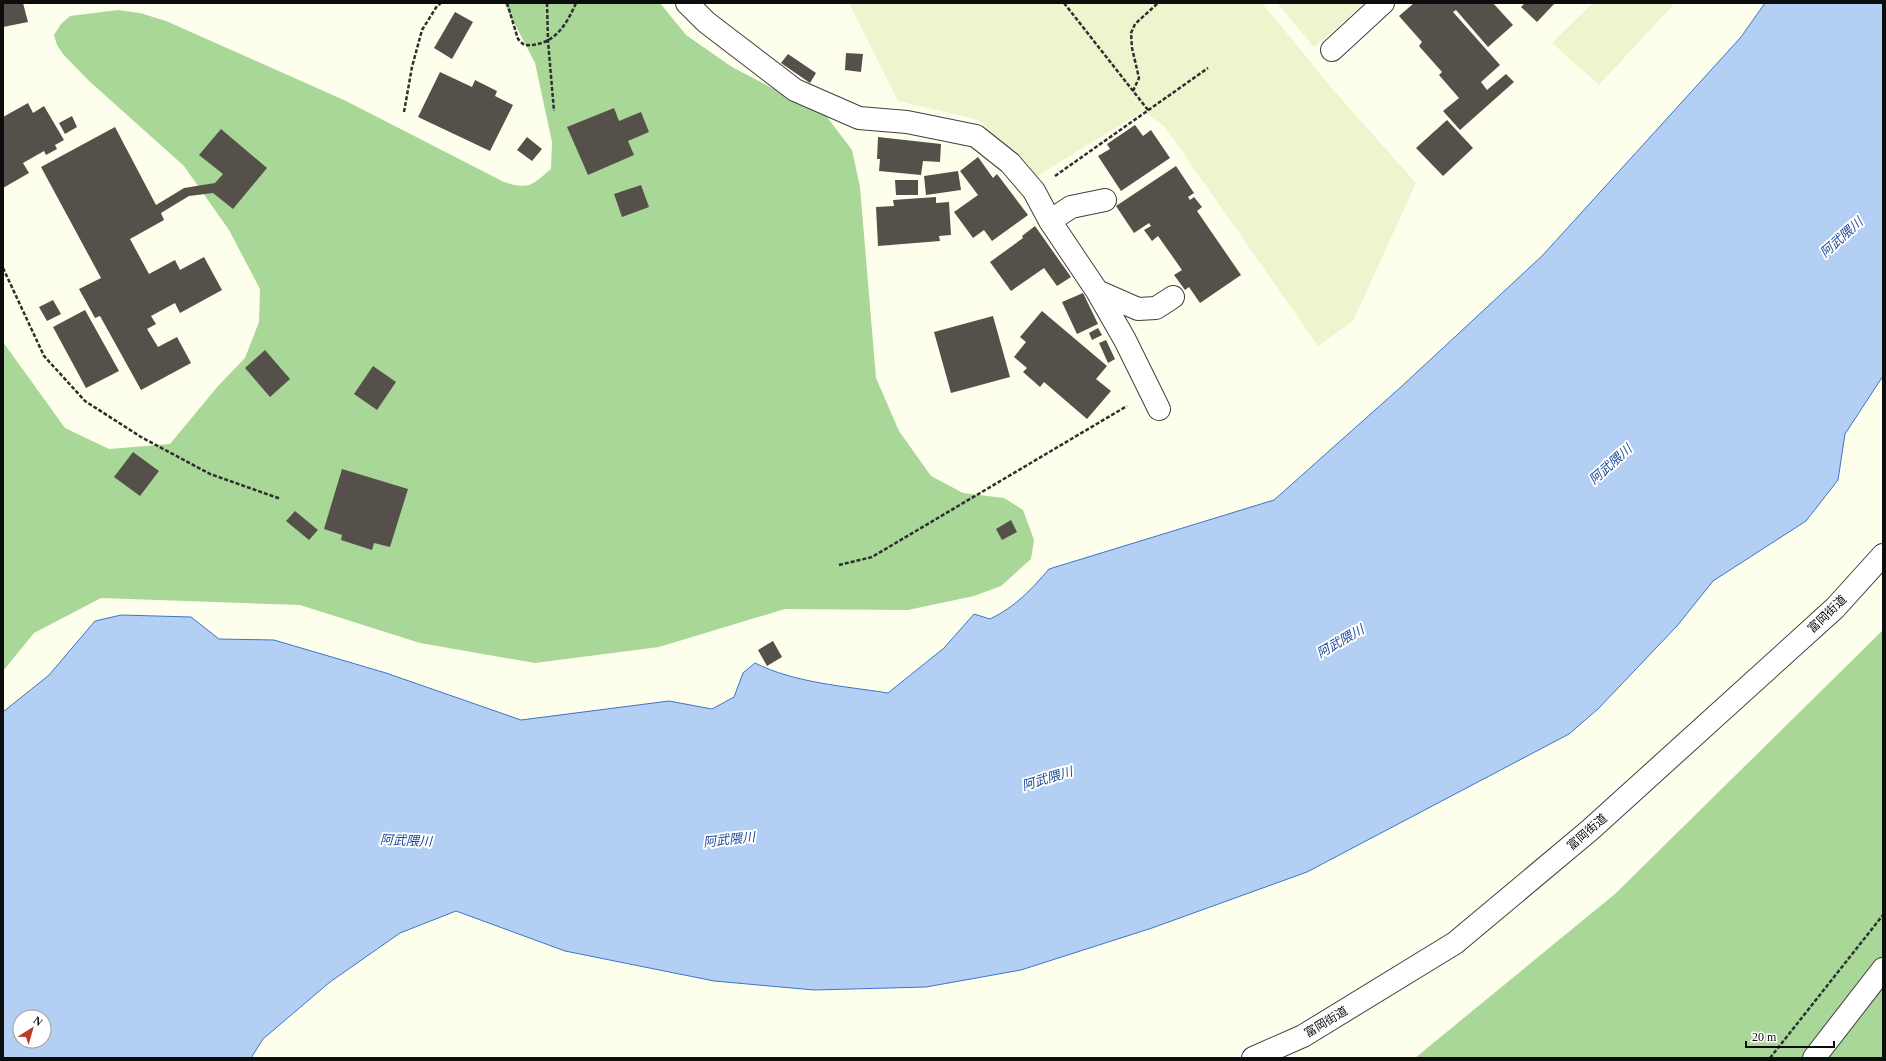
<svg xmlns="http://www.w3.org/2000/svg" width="1886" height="1061" font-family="'Times New Roman','Noto Sans JP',serif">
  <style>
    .farmland { fill: #eff3ce }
    .forest { fill: #a8d798 }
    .water { fill: #b3cff4; stroke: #3d75c8; fill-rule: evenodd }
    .building { fill: #555049 }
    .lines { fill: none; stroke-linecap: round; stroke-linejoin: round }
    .minor-casing { stroke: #404040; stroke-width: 24 }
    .path { stroke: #2f2f2f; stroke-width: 2.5; stroke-dasharray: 4 2; stroke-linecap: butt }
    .minor { stroke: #fff; stroke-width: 22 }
    .labels { text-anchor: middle; stroke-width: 4; stroke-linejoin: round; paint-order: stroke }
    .street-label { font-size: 12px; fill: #0d0d0d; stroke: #fff }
    .water-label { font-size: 13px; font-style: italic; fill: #1b499a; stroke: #fff }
  </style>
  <rect width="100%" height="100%" fill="#fefeed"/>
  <path class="farmland" d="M849 3H1262L1335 92 1416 183 1353 321 1318 346 1165 127 1143 111 1034 178 979 120 898 101Z
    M1277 3H1365L1314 47Z
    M1593 3H1675L1599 85 1552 43Z"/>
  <path class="forest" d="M504 3H660L686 35 732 67 827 117 852 150 860 187 876 378 899 431 931 476 963 493 1004 498 1023 510 1034 540 1031 559 1001 586 974 596 908 610 785 609 659 647 535 663 420 643 300 605 101 598 34 633 3 671V342L65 428 109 449 170 444 218 386 245 358 259 322 260 289 229 230 184 166 88 80 63 54 57 45 54 35 61 24 70 16 118 10 140 13 166 21 346 101 504 182C530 190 532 185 551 169L552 142 535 63Z
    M1883 630V1058H1415L1615 894Z"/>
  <path class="water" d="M1765 3H1883V376L1845 434 1838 480 1806 521 1713 581 1677 626 1598 709 1569 734 1307 872 1152 928 1021 970 926 987 814 990 714 981 565 951 456 911 400 933 330 982 263 1039 251 1058H3V712L49 675 95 621 121 615 191 617 219 639 274 640 386 673 521 720 669 701 712 709 734 697 743 673 755 663C795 683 844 686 888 693L944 648 974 614 990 619C1015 607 1031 590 1049 569L1274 500 1402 386 1542 256 1741 37ZM20 1017H44V1041H20Z"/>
  <path class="building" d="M3 3H23L28 22 3 27Z
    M1414 3H1493L1513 25 1488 47 1456 10 1453 12 1500 65 1481 82 1487 90 1506 74 1514 82 1460 130 1443 111 1459 98 1439 75 1442 72 1419 46 1422 42 1399 16Z
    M1525 3H1555L1537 22 1521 7Z
    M455 12 473 22 452 59 434 48Z
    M846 53 863 54 861 72 845 70Z
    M788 54 816 73 810 83 781 63Z
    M440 72 472 87 475 80 497 91 495 96 513 105 490 151 418 117Z
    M28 103 33 113 44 106 64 140 55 145 57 149 46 155 44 151 23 163 29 173 3 188V117Z
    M614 108 619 121 641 112 649 132 628 141 634 155 588 175 567 127Z
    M72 116 77 127 65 134 59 123Z
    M1447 120 1473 148 1443 176 1416 148Z
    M1135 125 1143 136 1151 130 1170 158 1121 191 1098 156 1110 149 1107 144Z
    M115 127 156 205 184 188 215 183 223 174 199 155 221 129 267 168 233 209 213 193 189 196 161 213 164 220 130 239 149 274 175 260 180 270 204 257 222 290 180 313 175 303 151 316 156 324 147 329 158 347 177 337 191 363 141 390 100 316 95 318 79 289 101 278 41 167Z
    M527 137 542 149 532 161 517 150Z
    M878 137 941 144 940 162 923 161 921 175 879 171 880 159H877Z
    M978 157 993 178 997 174 1028 215 992 241 984 230 973 238 954 212 978 195 960 171Z
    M1176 166 1194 193 1188 197 1190 200 1194 197 1202 207 1197 211 1241 275 1200 303 1189 287 1185 290 1174 275 1182 270 1158 236 1152 241 1144 230 1151 226 1149 223 1134 233 1116 206Z
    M958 171 961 190 926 195 924 176Z
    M895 180H918V195H896Z
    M641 185 649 207 622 217 614 194Z
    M936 197V203L949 202 951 235 939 236 940 241 878 246 876 207 894 206 893 200Z
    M1035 226 1071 277 1057 286 1044 268 1011 291 990 262 1023 238 1022 236Z
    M1083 293 1098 324 1077 334 1062 302Z
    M53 300 61 314 47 321 39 307Z
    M85 310 119 371 86 388 53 327Z
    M1042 311 1107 366 1096 379 1111 391 1087 419 1044 382 1040 387 1023 372 1027 368 1014 357 1026 342 1020 337Z
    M993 316 1010 377 951 393 934 332Z
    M1098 328 1102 335 1092 340 1089 333Z
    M1106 340 1115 359 1108 363 1099 343Z
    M265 350 290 379 270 397 245 368Z
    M373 366 396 382 377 410 354 394Z
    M133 452 159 471 140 496 114 477Z
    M342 469 408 489 390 547 374 543 372 550 341 540 342 535 324 529Z
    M295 511 318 530 309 540 286 521Z
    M1011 520 1017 532 1002 540 996 529Z
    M773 641 782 657 767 666 758 650Z"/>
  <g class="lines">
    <g class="minor-casing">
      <path id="minor" d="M687 3 706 22 795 90 859 118 907 122 976 136 1010 163 1034 191 1050 221 1097 291 1125 340 1159 409
        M1332 50 1383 3
        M1050 221 1071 207 1105 200
        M1097 291 1138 309 1156 308 1173 297
        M1253 1058 1303 1036 1455 943 1590 830 1835 608 1883 555
        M1814 1058 1883 969"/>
    </g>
    <path class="path" d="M507 3 518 39 524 45C553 47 566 26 576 3
      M547 3 548 41 554 111
      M1064 3 1148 110
      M1133 91 1139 78 1132 48 1131 33 1135 24 1158 3
      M404 112 412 67 422 30 437 6 441 3
      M1055 176 1208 68
      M3 268 44 356 85 401 141 437 210 474 281 499
      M839 565 872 557 1127 406
      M1770 1058 1883 915"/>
    <use href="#minor" class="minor"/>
  </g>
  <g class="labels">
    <g class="street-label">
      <text transform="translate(1827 614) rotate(-44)" y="4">富岡街道</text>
      <text transform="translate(1587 832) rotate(-41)" y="4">富岡街道</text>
      <text transform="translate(1326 1022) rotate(-31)" y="4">富岡街道</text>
    </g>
    <g class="water-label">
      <text transform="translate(1841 237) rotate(-42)" y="5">阿武隈川</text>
      <text transform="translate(1610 464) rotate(-42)" y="5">阿武隈川</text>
      <text transform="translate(1340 641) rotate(-30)" y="5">阿武隈川</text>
      <text transform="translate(1047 778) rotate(-17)" y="5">阿武隈川</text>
      <text transform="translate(729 839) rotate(-6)" y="5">阿武隈川</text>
      <text transform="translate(406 840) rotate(2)" y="5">阿武隈川</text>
    </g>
  </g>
  <rect width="1886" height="1061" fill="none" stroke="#0d0d0d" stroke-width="8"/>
  <g transform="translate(32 1029) rotate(37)"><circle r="19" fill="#ffffff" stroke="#9e9e9e"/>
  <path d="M0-3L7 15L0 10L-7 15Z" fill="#b73f2a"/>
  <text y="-6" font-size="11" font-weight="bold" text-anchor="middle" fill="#0d0d0d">N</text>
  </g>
  <path d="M1746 1041v6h88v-6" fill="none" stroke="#0d0d0d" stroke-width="2"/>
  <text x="1752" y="1041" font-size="12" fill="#0d0d0d" stroke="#ffffff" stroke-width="3" paint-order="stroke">20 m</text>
</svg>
